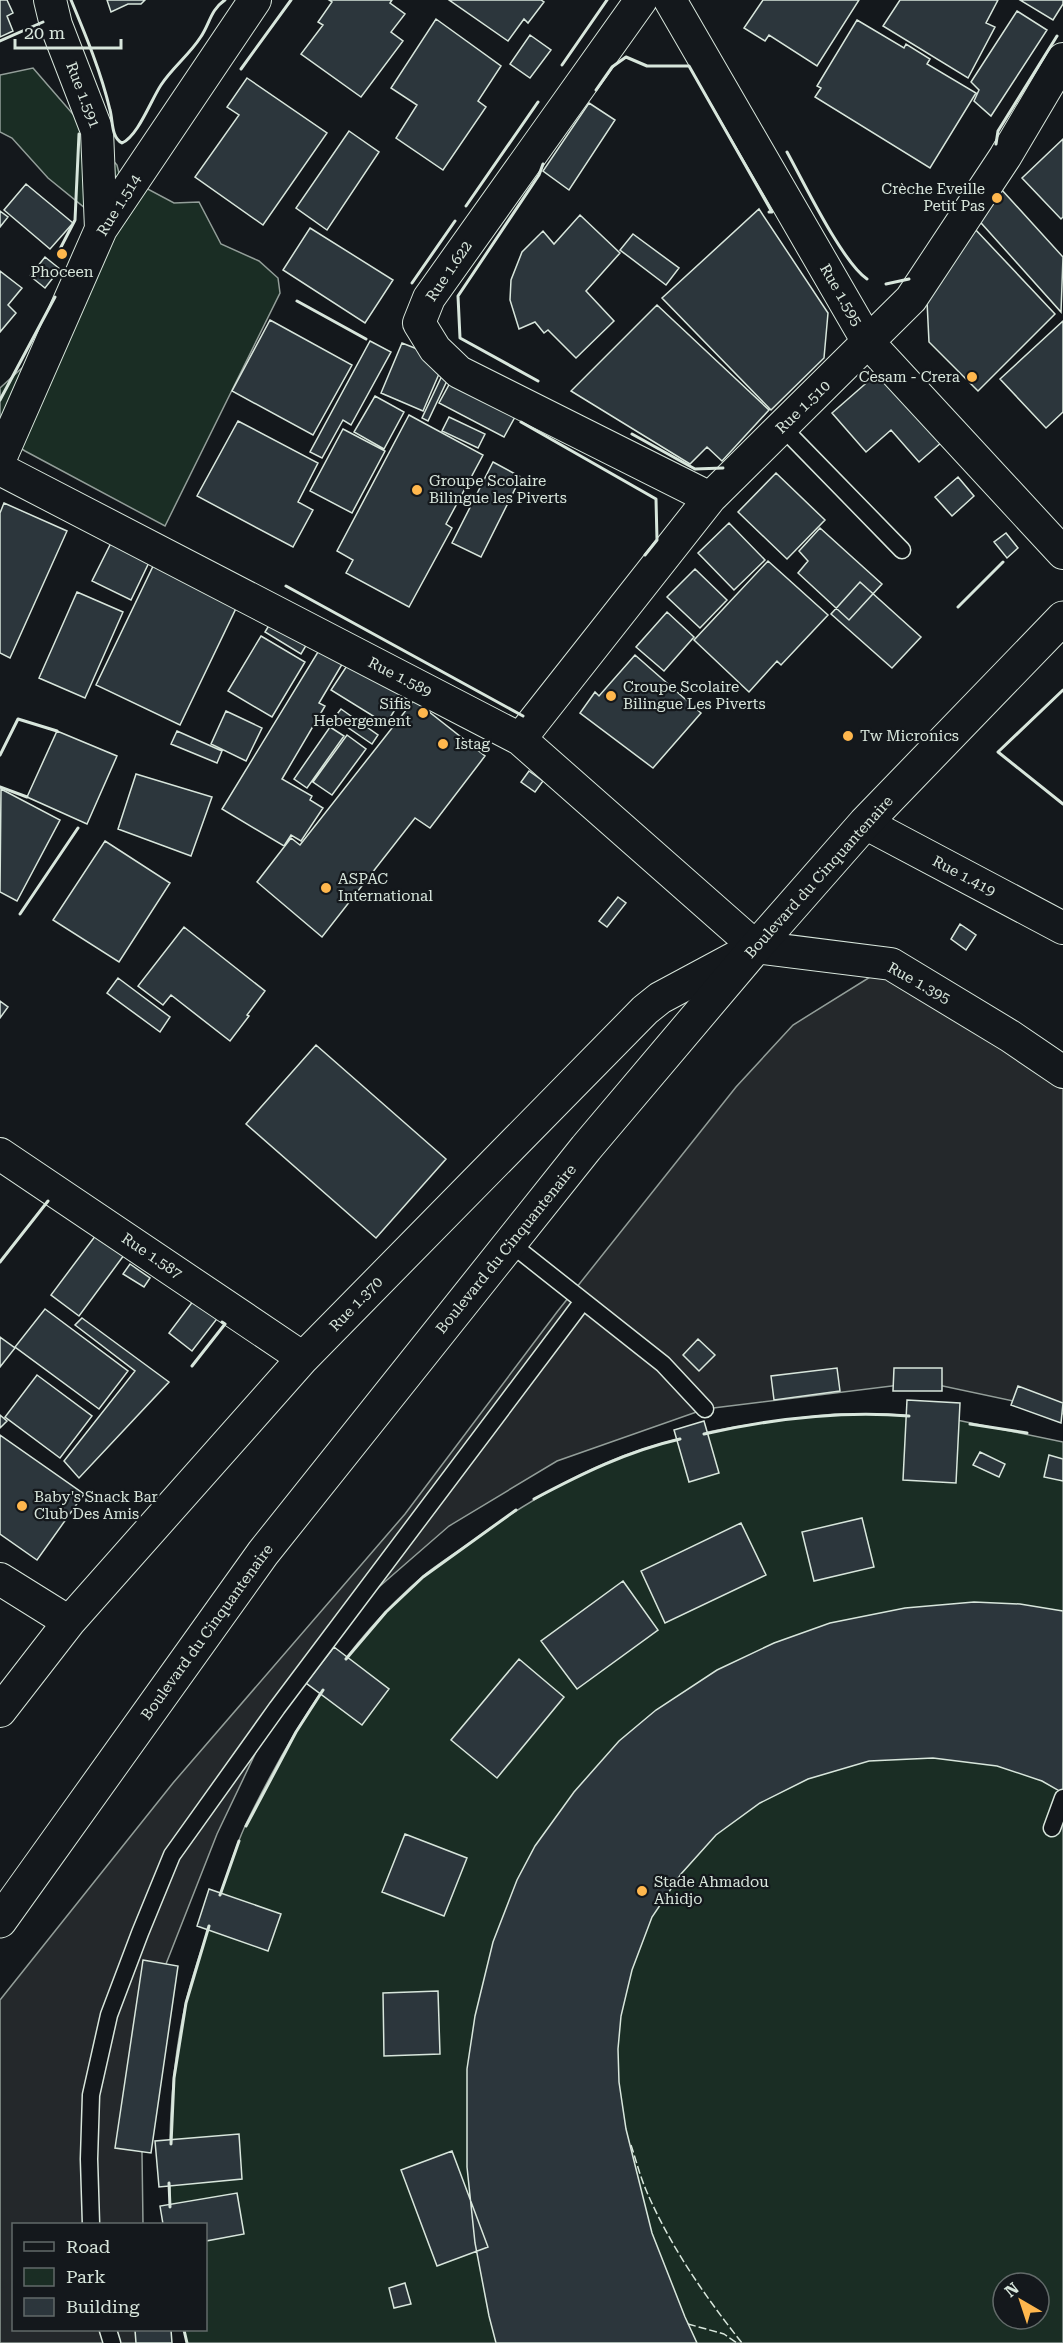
<svg xmlns="http://www.w3.org/2000/svg" width="1063" height="2343" font-family="'Roboto Serif',serif">
  <style>
    .green { fill: #1a2d24; stroke: #939e99; stroke-width: 1.5; fill-rule: evenodd }
    .parking { fill: #24282b; stroke: #939e99; stroke-width: 1.5 }
    .building { fill: #2c363c; stroke: #d8e6dc; stroke-width: 1.5 }
    .lines { fill: none; stroke-linecap: round; stroke-linejoin: round }
    .lane-casing { stroke: #d8e6dc; stroke-width: 19 }
    .street-casing { stroke: #d8e6dc; stroke-width: 34 }
    .primary-casing { stroke: #d8e6dc; stroke-width: 35 }
    .lane { stroke: #14181c; stroke-width: 16 }
    .street { stroke: #14181c; stroke-width: 32 }
    .primary { stroke: #14181c; stroke-width: 33 }
    .fence { stroke: #d8e6dc; stroke-width: 1.5; stroke-dasharray: 8 3; stroke-linecap: butt }
    .wall { stroke: #d8e6dc; stroke-width: 3 }
    .poi-dot { fill: #ffb74d; stroke: #14181c; stroke-width: 2 }
    .labels { text-anchor: middle; stroke-width: 4.5; stroke-linejoin: round; paint-order: stroke }
    .street-label { font-size: 15px; fill: #d8e6dc; stroke: #14181c }
    .poi-label { font-size: 15px; fill: #d8e6dc; stroke: #14181c; text-anchor: start }
  </style>
  <rect width="100%" height="100%" fill="#14181c"/>
  <path class="green" d="M33 68 117 165 121 181 129 179 174 203 199 202 221 244 259 261 278 278 280 293 165 526 25 451 0 435V388L23 367 53 321 88 239 86 209 48 178 12 138 0 132V75Z
    M835 1414H887L952 1419 1063 1442V2343H187L184 2330H206V2224H171C168 2151 169 2075 186 2002 194 1968 206 1935 218 1902 227 1876 234 1849 246 1824 290 1734 345 1643 422 1577 440 1562 461 1550 479 1536 524 1504 571 1476 623 1456 690 1431 764 1421 835 1414ZM1003 2283H1039V2319H1003Z"/>
  <path class="parking" d="M891 964 1063 1072V1414L1046 1408 924 1382 705 1409 557 1461 449 1526 349 1613 277 1708 217 1834 166 1964 141 2082 143 2224H14V2330H153L157 2343H0V2000L173 1783 405 1514 557 1312 736 1087 793 1025Z"/>
  <path class="building" d="M0 0H7L13 13 7 16 13 31 0 37Z
    M107 0H145L141 4H128L111 12Z
    M329 0H392L390 3 405 14 391 32 403 41 361 97 301 54 323 25 318 22 332 2Z
    M449 0H541L544 2 528 23 524 19 508 41Z
    M763 0H859L817 66 769 35 765 41 744 28Z
    M900 0H998L986 23 995 27 968 78 883 26Z
    M1020 0H1063V4L1053 20Z
    M1017 11 1047 30 991 116 974 101 979 90 971 82Z
    M436 19 501 66 478 101 486 107 443 170 396 138 417 105 391 88Z
    M857 20 904 48 906 44 930 59 927 64 976 93 930 168 815 97 821 88 817 86Z
    M530 35 551 50 530 78 510 64Z
    M247 78 327 133 263 225 195 177 239 115 227 107Z
    M589 103 615 120 569 190 543 171Z
    M349 131 379 152 327 230 296 208Z
    M1063 139V217L1061 219 1022 178Z
    M26 184 73 223 50 249 4 210Z
    M1001 189 1063 257 1061 312 973 214Z
    M759 209 828 313 824 358 771 410 662 298Z
    M0 211 8 217 0 227Z
    M580 215 620 253 586 291 614 321 576 358 548 330 544 333 535 322 519 329 510 300 511 280 522 252 543 231 554 244Z
    M310 228 393 280 365 323 283 270Z
    M974 228 1055 314 978 391 929 342 926 281Z
    M633 234 679 268 666 285 620 250Z
    M45 257 60 269 45 288 30 276Z
    M0 271 22 288 8 305 16 313 0 332Z
    M657 305 769 410 722 461 707 447 690 464 571 391Z
    M270 320 352 365 313 435 232 391Z
    M1063 321V412L1046 428 1000 379Z
    M370 341 391 352 351 425 343 420 322 458 310 452Z
    M402 343 445 360 423 411 381 393Z
    M447 365 453 368 428 421 422 418Z
    M880 371 942 442 919 462 891 430 866 452 832 413Z
    M456 372 521 406 504 437 439 403Z
    M375 396 404 412 384 449 354 432Z
    M409 415 483 455 446 524 452 528 409 607 346 573 353 560 337 551Z
    M449 417 485 434 478 448 442 431Z
    M238 421 318 463 298 502 313 510 293 547 197 496Z
    M343 429 385 451 352 513 310 491Z
    M493 462 521 477 481 557 452 543Z
    M776 473 825 520 787 559 738 512Z
    M958 477 974 496 952 516 935 497Z
    M4 503 67 531 10 658 0 653V513Z
    M729 523 765 560 734 590 698 553Z
    M820 528 882 584 849 620 798 573 808 561 799 551Z
    M116 533 154 552 131 600 92 581Z
    M1006 533 1018 548 1007 558 994 542Z
    M156 560 240 600 180 725 96 685Z
    M768 561 828 615 781 665 777 661 749 692 694 640Z
    M695 569 727 600 700 628 667 597Z
    M860 582 921 637 892 668 831 614Z
    M77 592 123 612 85 698 39 678Z
    M667 612 694 637 664 671 636 647Z
    M275 615 311 637 301 654 265 632Z
    M261 636 305 662 272 717 228 691Z
    M321 647 344 661 319 703 325 706 282 779 312 796 310 800 323 808 301 841 291 835 284 846 222 809Z
    M354 655 408 689 386 724 331 690Z
    M635 655 701 713 653 768 580 713 595 692 599 696Z
    M414 700 485 756 430 828 415 818 322 937 257 882 291 838 300 845Z
    M341 709 378 735 372 744 334 718Z
    M226 711 262 728 246 761 211 744Z
    M330 727 344 736 307 788 294 779Z
    M57 731 117 756 87 824 27 797Z
    M177 731 222 751 217 763 171 744Z
    M347 735 366 749 332 795 313 782Z
    M529 771 543 781 535 792 521 782Z
    M136 774 212 797 191 856 118 829Z
    M1 789 60 820 17 901 0 892Z
    M105 841 170 883 119 962 53 920Z
    M618 897 626 903 607 927 599 921Z
    M960 924 976 935 966 950 951 939Z
    M184 927 265 991 247 1015 249 1016 230 1041 171 995 163 1005 138 986Z
    M118 978 170 1017 160 1032 107 993Z
    M0 1001 8 1007 0 1018Z
    M316 1045 446 1159 376 1238 246 1124Z
    M102 1227 130 1247 79 1316 51 1295Z
    M130 1264 150 1278 144 1287 123 1274Z
    M206 1284 230 1302 192 1351 169 1333Z
    M45 1309 128 1371 99 1409 15 1347Z
    M82 1318 169 1382 79 1478 64 1461 135 1371 75 1325Z
    M0 1337 15 1348 0 1367Z
    M698 1339 715 1355 699 1371 683 1355Z
    M837 1368 840 1391 774 1400 771 1376Z
    M894 1368H942V1391H893Z
    M37 1375 92 1416 60 1458 5 1417Z
    M1018 1386 1063 1403 1061 1423 1011 1405Z
    M907 1400 960 1403 956 1483 903 1480Z
    M0 1415 7 1421 0 1428Z
    M704 1421 719 1473 689 1482 674 1430Z
    M0 1435 84 1494 37 1560 0 1534Z
    M980 1452 1005 1464 999 1477 973 1465Z
    M1049 1455 1063 1459V1481L1044 1477Z
    M862 1518 874 1567 814 1581 802 1532Z
    M741 1523 766 1575 665 1623 641 1571Z
    M623 1581 658 1630 577 1689 541 1641Z
    M974 1602 1020 1604 1063 1611V1793L1042 1781 997 1766 933 1758 869 1761 808 1779 760 1803 716 1835 681 1874 652 1917 632 1970 621 2016 618 2049 619 2082 626 2129 652 2233 685 2317 697 2343H496L489 2316 475 2243 467 2167V2069L475 2016 493 1942 517 1880 535 1846 574 1792 619 1741 656 1710 717 1670 774 1643 830 1623 905 1608Z
    M334 1647 389 1689 362 1725 306 1683Z
    M519 1659 564 1697 497 1778 451 1740Z
    M405 1834 467 1858 444 1916 382 1892Z
    M209 1889 281 1914 268 1951 197 1926Z
    M143 1960 178 1966 151 2153 115 2148Z
    M438 1991 440 2054 384 2056 383 1993Z
    M239 2134 242 2179 159 2187 155 2141Z
    M452 2151 488 2247 437 2266 401 2170Z
    M237 2193 244 2234 206 2241V2224H163L160 2206Z
    M405 2283 411 2304 394 2308 389 2288Z
    M135 2330H171L172 2343H136Z"/>
  <g class="lines">
    <g class="lane-casing">
      <path id="lane" d="M782 427 902 550
        M510 1243 663 1364 705 1409
        M1052 1828 1063 1798
        M91 2224 89 2159 91 2095 109 2015 140 1933 172 1855 277 1708 583 1301
        M108 2330 112 2343"/>
    </g>
    <g class="street-casing">
      <path id="street" d="M50 0 56 25 97 131 101 229
        M641 0 429 298 419 323 435 349 459 372 710 498
        M670 0 868 342 1063 553
        M0 459 101 229 255 0
        M0 469 520 739 756 947
        M520 739 710 498 911 299 1005 157 1063 59
        M865 823 1063 928
        M756 947 891 964 1010 1036 1063 1072
        M0 1154 303 1358
        M0 1579 69 1622
        M0 1711 69 1622 303 1358 645 1010 660 998 755 947"/>
    </g>
    <g class="primary-casing">
      <path id="primary" d="M0 1921 263 1553 586 1148 756 947 865 823 1063 618"/>
    </g>
    <use href="#lane" class="lane"/>
    <use href="#street" class="street"/>
    <use href="#primary" class="primary"/>
    <path class="fence" d="M631 2145C636 2160 640 2176 646 2190 670 2246 704 2295 742 2343
      M688 2324 724 2334 737 2343"/>
    <path class="wall" d="M71 0C86 36 101 72 110 110 113 121 111 137 122 143 138 136 151 100 161 85 172 68 189 55 200 38 210 24 210 10 225 0
      M0 41 43 22
      M562 65 607 0
      M241 69 291 0
      M596 90 612 67 626 57 647 66H689L772 212H769
      M996 144 998 131 1057 36
      M787 152C803 181 842 262 867 279
      M466 206 538 102
      M60 249 75 220 79 134
      M412 283 455 221
      M886 284 909 279
      M297 301 366 339
      M538 381 460 338 458 296 539 175 543 164
      M0 400 55 297
      M521 422 656 499 657 540 645 555
      M632 434 695 469 723 468
      M286 586 523 716
      M958 607 1003 562
      M1063 690 998 752 1063 804
      M0 755 18 719 57 731
      M0 787 27 797
      M20 914 78 828
      M0 1262 48 1201
      M192 1366 225 1324 222 1322
      M970 1424 1027 1433
      M704 1434C771 1419 840 1410 909 1416
      M534 1499C581 1474 628 1451 680 1439
      M346 1659 386 1612 423 1577 516 1510
      M246 1826 296 1732 323 1690
      M220 1895 239 1841
      M171 2144 174 2078 186 2003 209 1926
      M169 2183 170 2207
      M184 2330 187 2343"/>
  </g>
  <g class="poi-dot">
    <circle cx="997" cy="198" r="6"/>
    <circle cx="62" cy="254" r="6"/>
    <circle cx="972" cy="377" r="6"/>
    <circle cx="417" cy="490" r="6"/>
    <circle cx="611" cy="696" r="6"/>
    <circle cx="423" cy="713" r="6"/>
    <circle cx="848" cy="736" r="6"/>
    <circle cx="443" cy="744" r="6"/>
    <circle cx="326" cy="888" r="6"/>
    <circle cx="22" cy="1506" r="6"/>
    <circle cx="642" cy="1891" r="6"/>
  </g>
  <g class="labels">
    <g class="street-label">
      <text transform="translate(83 95) rotate(69)" y="5">Rue 1.591</text>
      <text transform="translate(119 205) rotate(-58)" y="5">Rue 1.514</text>
      <text transform="translate(449 271) rotate(-56)" y="5">Rue 1.622</text>
      <text transform="translate(841 295) rotate(60)" y="5">Rue 1.595</text>
      <text transform="translate(803 407) rotate(-44)" y="5">Rue 1.510</text>
      <text transform="translate(400 677) rotate(27)" y="5">Rue 1.589</text>
      <text transform="translate(964 876) rotate(28)" y="5">Rue 1.419</text>
      <text transform="translate(819 877) rotate(-48)" y="5">Boulevard du Cinquantenaire</text>
      <text transform="translate(919 983) rotate(29)" y="5">Rue 1.395</text>
      <text transform="translate(506 1249) rotate(-51)" y="5">Boulevard du Cinquantenaire</text>
      <text transform="translate(152 1256) rotate(34)" y="5">Rue 1.587</text>
      <text transform="translate(356 1304) rotate(-46)" y="5">Rue 1.370</text>
      <text transform="translate(207 1632) rotate(-54)" y="5">Boulevard du Cinquantenaire</text>
    </g>
    <g class="poi-label">
      <text x="985" y="194" text-anchor="end">Crèche Eveille<tspan x="985" dy="17">Petit Pas</tspan></text>
      <text x="62" y="277" text-anchor="middle">Phoceen</text>
      <text x="960" y="382" text-anchor="end">Cesam - Crera</text>
      <text x="429" y="486">Groupe Scolaire<tspan x="429" dy="17">Bilingue les Piverts</tspan></text>
      <text x="623" y="692">Croupe Scolaire<tspan x="623" dy="17">Bilingue Les Piverts</tspan></text>
      <text x="411" y="709" text-anchor="end">Sifis<tspan x="411" dy="17">Hebergement</tspan></text>
      <text x="860" y="741">Tw Micronics</text>
      <text x="455" y="749">Istag</text>
      <text x="338" y="884">ASPAC<tspan x="338" dy="17">International</tspan></text>
      <text x="34" y="1502">Baby's Snack Bar<tspan x="34" dy="17">Club Des Amis</tspan></text>
      <text x="654" y="1887">Stade Ahmadou<tspan x="654" dy="17">Ahidjo</tspan></text>
    </g>
  </g>
  <rect x="12" y="2223" width="195" height="108" fill="#14181c" stroke="#626a69" stroke-width="1.5"/>
  <rect x="24" y="2242" width="30" height="9" fill="#14181c" stroke="#626a69" stroke-width="1.5"/>
  <text x="66" y="2253" font-size="18" fill="#d8e6dc">Road</text>
  <rect x="24" y="2268" width="30" height="18" fill="#1a2d24" stroke="#626a69" stroke-width="1.5"/>
  <text x="66" y="2283" font-size="18" fill="#d8e6dc">Park</text>
  <rect x="24" y="2298" width="30" height="18" fill="#2c363c" stroke="#626a69" stroke-width="1.5"/>
  <text x="66" y="2313" font-size="18" fill="#d8e6dc">Building</text>
  <g transform="translate(1021 2301) rotate(321)"><circle r="28" fill="#14181c" stroke="#626a69" stroke-width="1.5"/>
  <path d="M0-4.5L10 22L0 15L-10 22Z" fill="#ffb74d"/>
  <text y="-9" font-size="16" font-weight="bold" text-anchor="middle" fill="#d8e6dc">N</text>
  </g>
  <path d="M15 39v9h106v-9" fill="none" stroke="#d8e6dc" stroke-width="3"/>
  <text x="24" y="39" font-size="18" fill="#d8e6dc" stroke="#14181c" stroke-width="4.5" paint-order="stroke">20 m</text>
</svg>
